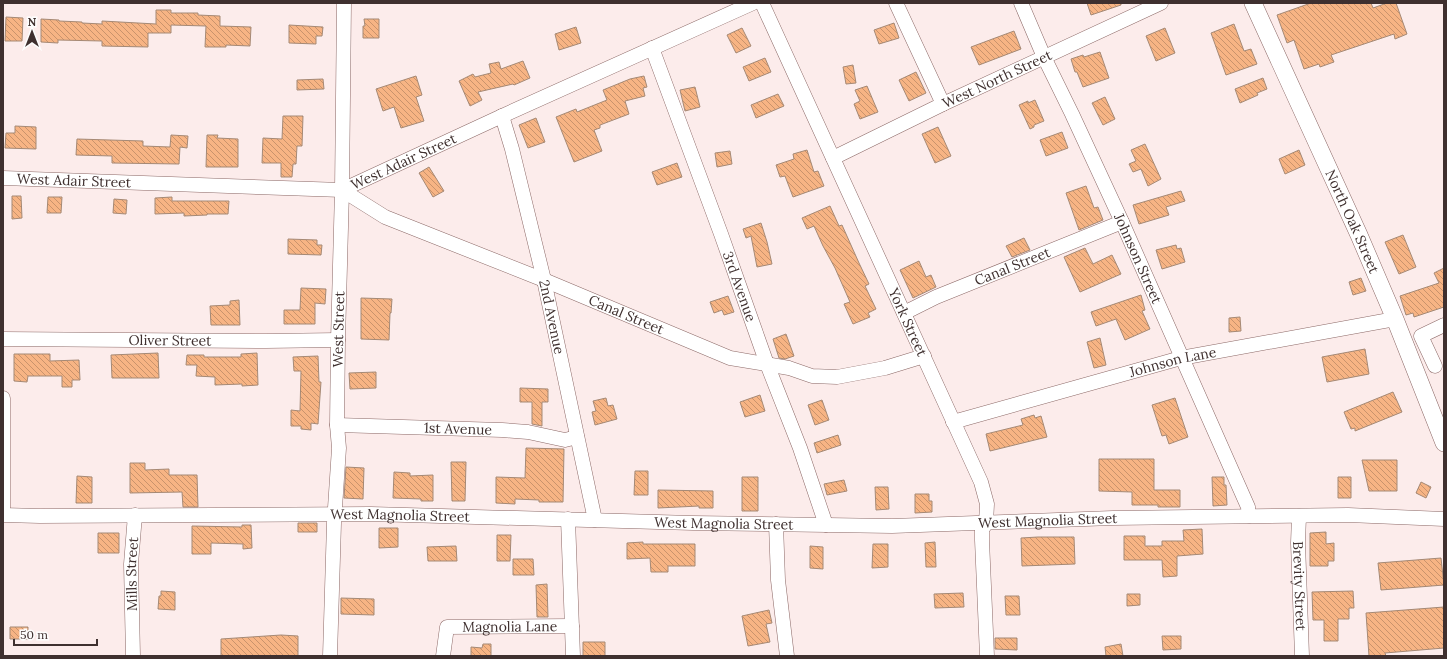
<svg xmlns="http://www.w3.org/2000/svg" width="1447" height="659" font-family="Lora,serif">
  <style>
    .building { fill: url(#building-back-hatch); stroke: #a58975 }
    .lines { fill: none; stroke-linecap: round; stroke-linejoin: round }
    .minor-casing { stroke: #8c6967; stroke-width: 15 }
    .major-casing { stroke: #8c6967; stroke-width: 18 }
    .minor { stroke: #fff; stroke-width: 14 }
    .major { stroke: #fff; stroke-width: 17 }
    .labels { text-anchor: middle; stroke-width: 3; stroke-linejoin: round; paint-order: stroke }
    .street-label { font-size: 14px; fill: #3f302f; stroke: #fdfdfd }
  </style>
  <defs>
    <pattern id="building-back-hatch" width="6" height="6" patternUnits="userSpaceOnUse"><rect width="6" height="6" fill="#f7b484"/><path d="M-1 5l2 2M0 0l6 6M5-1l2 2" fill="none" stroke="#c9936c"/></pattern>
  </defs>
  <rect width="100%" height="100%" fill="#fceceb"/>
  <path class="building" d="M1087 3H1121V5L1091 15Z
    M1311 3H1371L1373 8 1387 3H1396L1407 34 1395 39 1394 34 1331 55 1334 62 1320 67 1319 64 1304 69 1294 40 1287 43 1277 15Z
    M156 10H171V13H198V15L220 16V26L251 27 250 46 226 45V47H205L206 26 171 25V33H148V47L102 46V41L58 40V43L41 42V19L59 20V21L82 22V23L102 24V21L156 24Z
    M6 17 23 18 22 41H5Z
    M364 19H379V38H363V26H365Z
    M894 23 899 38 879 44 874 30Z
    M1234 24 1244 51 1251 49 1257 64 1226 75 1211 33Z
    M289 25 323 27 322 36H316V44L289 43Z
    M576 27 581 43 559 50 555 34Z
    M742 28 751 46 736 53 727 35Z
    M1165 28 1175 53 1156 61 1146 36Z
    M1014 31 1021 49 979 65 971 47Z
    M1100 52 1109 78 1083 87 1077 72H1075L1071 59 1083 55 1084 57Z
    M765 58 771 72 749 81 743 67Z
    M523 61 530 78 514 85 513 84 478 92 482 100 470 106 459 81 473 74 475 77 491 73 489 64 499 62 501 69Z
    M853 65 856 83 846 84 843 67Z
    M916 72 926 93 909 101 899 80Z
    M416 76 422 95 416 97 424 121 401 128 394 107 383 111 376 89Z
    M644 76 647 87 643 88 645 96 625 101 629 114 600 125V128L594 130 602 151 574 162 556 117 576 109 577 112 607 100 603 90 630 79Z
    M1263 78 1267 89 1257 93 1258 95 1240 103 1235 89Z
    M323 79 324 89 297 90V80Z
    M867 86 878 112 860 119 854 104 860 101 855 90Z
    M695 87 700 107 685 111 680 90Z
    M778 94 784 106 756 118 751 105Z
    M1105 97 1115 119 1103 125 1092 103Z
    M1035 100 1044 121 1034 125V127L1030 129 1019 105 1028 101V103Z
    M283 116H303L302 146H297L296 164H293L292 177H281V163H262L263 138 282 139Z
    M536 118 545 142 528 148 519 125Z
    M15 126 36 127V149L5 148 6 133H15Z
    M938 127 951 156 935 163 922 134Z
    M1062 132 1068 148 1046 156 1040 140Z
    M171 135 188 136 187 148 180 147 179 164 112 163V156L76 155 77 139 143 141V146L170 147Z
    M207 135H218L217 138 238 139V167H206Z
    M1145 144 1161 179 1148 186 1141 169 1133 172 1129 164 1136 161 1131 150Z
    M807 150 814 172 818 171 824 186 793 197 785 176 780 177 776 165 794 159 793 154Z
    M1299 150 1305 165 1285 174 1279 159Z
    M730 151 732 164 717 167 715 153Z
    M677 163 682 177 657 185 652 172Z
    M429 167 444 191 433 197 419 173Z
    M1086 186 1094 208 1098 207 1103 220 1079 230 1066 193Z
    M1181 191 1185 201 1166 207 1169 215 1139 224 1133 205Z
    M12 196H21L22 218 12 219Z
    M48 197H62L61 213H47Z
    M172 197V201H229L228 214H207V215L184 216V213L155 214V198Z
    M114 199 127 200 126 214 113 213Z
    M830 206 839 226 842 225 859 263 869 284 865 286 876 309 868 313 870 317 853 324 844 304 850 302 835 268 823 246 814 226 807 229 802 218Z
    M761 223 767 242 772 264 757 267 751 236 746 238 743 229Z
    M1403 235 1416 267 1399 274 1385 242Z
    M1024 238 1030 250 1012 257 1006 246Z
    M288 239 317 240V245H322L321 255 288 254Z
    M1176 245 1177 249 1181 248 1185 262 1162 269 1156 250Z
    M1085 248 1093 264 1112 255 1121 274 1080 292 1064 257Z
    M919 261 926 277 931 275 936 287 913 298 900 270Z
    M1444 268V307L1414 317 1413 313 1406 315 1400 296 1439 283 1434 273Z
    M1361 278 1366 291 1353 295 1349 282Z
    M301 288 326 289 325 304 315 303V324H284V310H300Z
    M1141 295 1145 310 1142 311 1150 329 1125 340 1116 319 1096 326 1091 312Z
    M728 296 734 312 724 315 722 310 714 313 710 302Z
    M361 298 392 299 391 313H390L389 340 361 339Z
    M239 300 240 325H211L210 306 230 305V301Z
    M1240 317 1241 331 1229 332V318Z
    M786 334 794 356 785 359 779 358 773 339Z
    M1100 338 1106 365 1094 368 1087 342Z
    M1365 349 1369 374 1327 382 1322 357Z
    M158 353 159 378H112L111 355Z
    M257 353 258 385 242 386V384L215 385V377L196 376 197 365H186L187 355H204V357H241V354Z
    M14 354H50V361L79 360 80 380H72V387H62V376H28L27 382 14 381Z
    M318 356 319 382H321L318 424 311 423V430L301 429V426H291V410L300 411 301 371H294L293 357Z
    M376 372V388L350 389 349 373Z
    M520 388 548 389V402H542V426L532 424V402H520Z
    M1393 392 1402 412 1355 431V428L1351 429 1344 412Z
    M760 395 765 411 745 417 740 402Z
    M606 398 608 406 613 405 617 419 595 425 592 412 596 411 593 401Z
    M1175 398 1188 437 1169 444 1166 435 1162 436 1152 405Z
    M822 400 829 420 815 425 808 405Z
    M1034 415 1035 418 1041 416 1047 437 990 451 986 434 1023 425 1021 419Z
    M838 435 841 445 817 453 814 443Z
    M526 448 564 449 563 502H539V500L515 499V504L496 503V477L525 478Z
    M1099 459H1154V490H1180V507H1158V505H1132V492L1099 491Z
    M1362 460H1397V491H1369Z
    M451 462H466L465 501H452Z
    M130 463H145V470L169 469V475H197L198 507H183L182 492 130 493Z
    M346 467 364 468 363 499 344 498Z
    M635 471H648V495H634Z
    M394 472 410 473V476L433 475V501H421V499L393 498Z
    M77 476 92 477V503H76Z
    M742 477H758V511H742Z
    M1212 477H1224V485H1226L1227 505 1213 506Z
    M1338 477H1351V498H1338Z
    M844 480 847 491 827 495 824 484Z
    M1421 482 1431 487 1426 498 1416 493Z
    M875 487H888L889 509 876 510Z
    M658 490 713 491V508H699V506L658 508Z
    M915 494H929V501H932V512L915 513Z
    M298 523H317V532H298Z
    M242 525H251L252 548 243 549V544L211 543V554H192V526L242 527Z
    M379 528H398V547L379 548Z
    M1202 529 1203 554 1177 556V576L1163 577 1162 560H1124V536H1145V546H1162V541H1184L1183 530Z
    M1326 532V544L1334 543V561H1328V566H1310V533Z
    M98 533H119V553H98Z
    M497 535H511L510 561H497Z
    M1038 537H1074L1075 564 1022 566 1021 538Z
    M643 542V544H695V566H668V572H651L650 558 627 559V543Z
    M935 542 936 567H926L925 543Z
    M873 544H888V567L872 568Z
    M456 546 457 561H428L427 547Z
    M810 546 823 547V569L810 568Z
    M1441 558 1444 585 1381 590 1378 563Z
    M513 559H533L534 575H513Z
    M547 584 548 617H537L536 585Z
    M161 591 175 592V610L158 609 159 596H161Z
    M1353 591 1354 608H1349V619H1338V641H1324V620H1313L1312 592Z
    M963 593 964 607 935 608 934 594Z
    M1127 594H1140V605L1127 606Z
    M1005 596H1019L1020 615H1006Z
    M341 598 374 599V615L341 614Z
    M1444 607V648L1385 653 1386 656H1369L1366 613Z
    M769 610 772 623 766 624 770 642 748 646 742 616Z
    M10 627H28V639H10Z
    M281 635 298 636V656H221V639Z
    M1162 636H1181V649L1163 650Z
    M995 638H1017V650L995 649Z
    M583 642H605V656H583Z
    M483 644H491V656H471V647L482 648Z
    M1121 644 1123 656H1106L1105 647Z"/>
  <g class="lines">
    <g class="minor-casing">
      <g id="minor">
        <path id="s1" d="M762 3 981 482 987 504 986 523 982 530V540L987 656"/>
        <path d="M896 3 943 104"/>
        <path id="s2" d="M1021 3 1044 57 1072 114 1122 222 1248 507 1249 516"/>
        <path id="s3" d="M652 48 721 234 767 364 800 448 826 525"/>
        <path id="s4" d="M502 116 512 149 544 280 595 520"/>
        <path id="s5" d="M833 158 943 104 1161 3"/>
        <path id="s6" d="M3 178 342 190 502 116 753 3"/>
        <path id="s7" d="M342 190 385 217 544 280 730 358 789 368 812 376 837 377 885 368 924 356"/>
        <path id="s8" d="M904 313 936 297 1122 222"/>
        <path id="s9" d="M3 339 266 341 338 340"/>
        <path d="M1435 366 1421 336 1444 325"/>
        <path d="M3 398V511"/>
        <path id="s10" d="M953 422 1181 358 1395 319"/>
        <path id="s11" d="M337 425 502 430 528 432 565 440 577 437"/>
        <path id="s12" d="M3 515 40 516 371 514 693 523 892 526 1113 518 1348 515 1444 519"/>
        <path id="s13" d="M1299 516 1298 543 1302 656"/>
        <path d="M568 519 573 656"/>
        <path d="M776 524 778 580 787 656"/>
        <path id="s14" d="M133 656 131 564 135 515"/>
        <path id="s15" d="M330 656 334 523 339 448 337 425 338 340 342 190 344 3"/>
        <path id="s16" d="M443 656 447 627 572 626"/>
      </g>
    </g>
    <g class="major-casing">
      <g id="major">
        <path id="s17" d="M1253 3 1359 235 1395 319 1444 443"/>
      </g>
    </g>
    <use href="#minor" class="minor"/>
    <use href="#major" class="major"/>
  </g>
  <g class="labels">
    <g class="street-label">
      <text dy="5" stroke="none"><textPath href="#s5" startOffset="182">West North Street</textPath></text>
      <text dy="5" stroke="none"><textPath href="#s6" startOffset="407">West Adair Street</textPath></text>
      <text dy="5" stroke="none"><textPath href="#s6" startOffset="71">West Adair Street</textPath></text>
      <text dy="5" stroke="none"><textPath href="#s17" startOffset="240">North Oak Street</textPath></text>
      <text dy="5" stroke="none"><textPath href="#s2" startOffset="281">Johnson Street</textPath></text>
      <text dy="5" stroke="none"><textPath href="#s8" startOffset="118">Canal Street</textPath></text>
      <text dy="5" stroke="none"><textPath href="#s3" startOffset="254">3rd Avenue</textPath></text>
      <text dy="5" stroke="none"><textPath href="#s7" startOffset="311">Canal Street</textPath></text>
      <text dy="5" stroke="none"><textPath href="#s4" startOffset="207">2nd Avenue</textPath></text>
      <text dy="5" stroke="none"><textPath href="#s1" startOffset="351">York Street</textPath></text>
      <text dy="5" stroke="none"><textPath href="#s15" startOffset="327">West Street</textPath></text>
      <text dy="5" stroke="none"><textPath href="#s9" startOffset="167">Oliver Street</textPath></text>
      <text dy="5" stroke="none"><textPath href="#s10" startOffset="228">Johnson Lane</textPath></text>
      <text dy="5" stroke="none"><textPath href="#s11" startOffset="121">1st Avenue</textPath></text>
      <text dy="5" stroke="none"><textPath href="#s12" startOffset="397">West Magnolia Street</textPath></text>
      <text dy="5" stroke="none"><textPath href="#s12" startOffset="1045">West Magnolia Street</textPath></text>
      <text dy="5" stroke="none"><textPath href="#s12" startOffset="721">West Magnolia Street</textPath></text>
      <text dy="5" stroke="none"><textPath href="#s14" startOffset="82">Mills Street</textPath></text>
      <text dy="5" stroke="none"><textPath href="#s13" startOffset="70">Brevity Street</textPath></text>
      <text dy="5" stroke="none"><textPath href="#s16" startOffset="92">Magnolia Lane</textPath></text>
    </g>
  </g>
  <rect width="1447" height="659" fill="none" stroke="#3f302f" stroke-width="8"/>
  <g transform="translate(32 32)" stroke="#fdfdfd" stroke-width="3" paint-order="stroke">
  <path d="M0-3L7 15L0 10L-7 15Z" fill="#3f302f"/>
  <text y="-6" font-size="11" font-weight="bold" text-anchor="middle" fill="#3f302f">N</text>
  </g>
  <path d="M14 639v6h83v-6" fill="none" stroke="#3f302f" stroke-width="2"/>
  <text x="20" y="639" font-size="12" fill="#3f302f" stroke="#fdfdfd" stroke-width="3" paint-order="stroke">50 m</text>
</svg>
